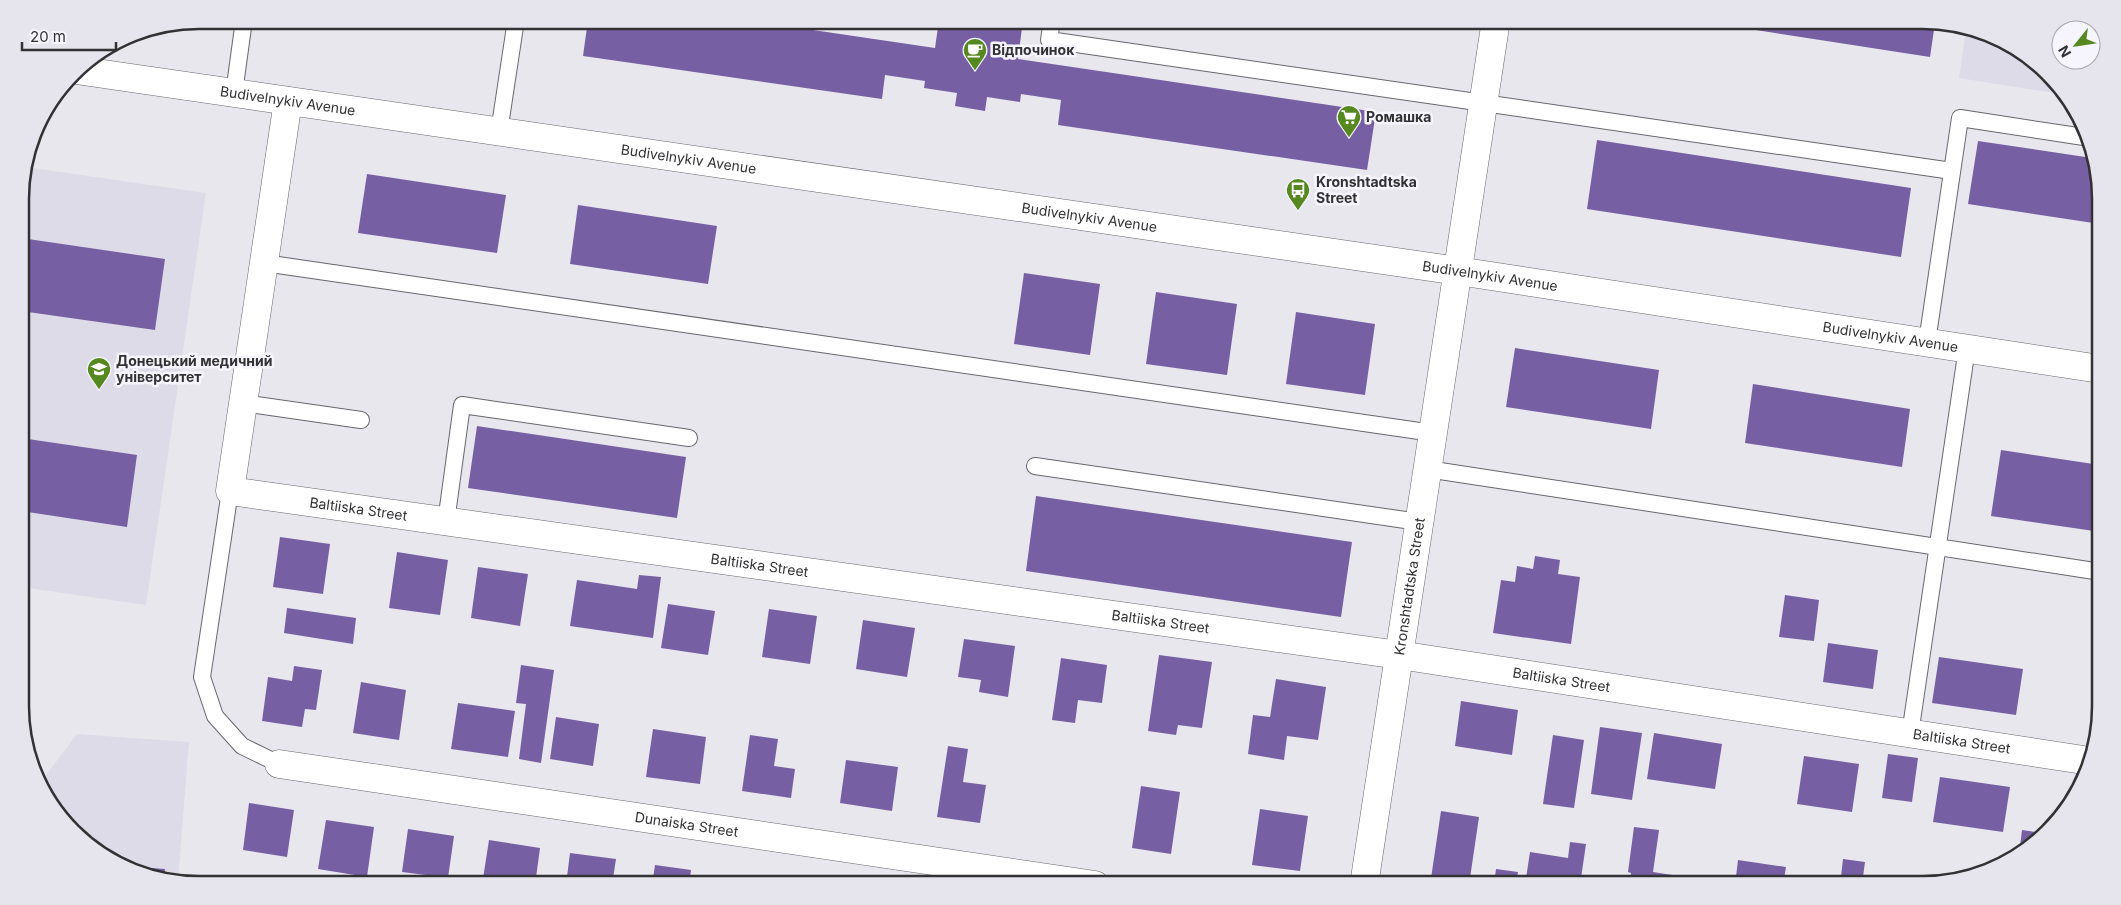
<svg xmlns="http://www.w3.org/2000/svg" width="2121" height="905" font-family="Inter,sans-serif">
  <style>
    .built { fill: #dedbe8 }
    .building { fill: #775fa3 }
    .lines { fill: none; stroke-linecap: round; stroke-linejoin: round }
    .service-casing { stroke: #68666c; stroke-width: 18 }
    .minor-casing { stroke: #68666c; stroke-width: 29 }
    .secondary-casing { stroke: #68666c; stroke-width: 29 }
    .service { stroke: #fff; stroke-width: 16 }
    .minor { stroke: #fff; stroke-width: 28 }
    .secondary { stroke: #fff; stroke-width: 28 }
    .labels { text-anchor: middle; stroke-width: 5; stroke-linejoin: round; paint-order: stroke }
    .poi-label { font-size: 14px; font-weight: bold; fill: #323134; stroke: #f6f4fc; text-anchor: start }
    .street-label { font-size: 14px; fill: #323134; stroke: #f6f4fc }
    .rim { fill: none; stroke: #323134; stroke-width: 2.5 }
  </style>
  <rect width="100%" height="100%" fill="#e9e7ee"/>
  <path class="built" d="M1966 29 1991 33 2064 90 2066 95 1959 78Z
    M26 167 206 193 146 605 21 587 20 186Z
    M77 734 189 742 178 881 130 872 57 815 42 780Z"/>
  <path class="building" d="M588 20H745L935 48 939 20H1023L1018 59 1376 112 1367 170 1058 125 1061 100 1021 94 1020 102 987 97 985 111 955 106 957 93 924 88 925 81 885 75 882 99 583 56Z
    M1691 20H1923L1935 23 1930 57Z
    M1597 140 1911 188 1901 257 1587 209Z
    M1978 141 2092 158 2100 175V224L1968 204Z
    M367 174 506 195 497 253 358 233Z
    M578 205 717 226 708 284 570 264Z
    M21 238 165 259 155 330 21 311Z
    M1024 273 1100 284 1090 355 1014 344Z
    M1156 292 1237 304 1227 375 1146 364Z
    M1296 312 1375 324 1365 395 1286 384Z
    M1515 348 1659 370 1651 429 1506 407Z
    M1753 384 1910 409 1902 467 1745 443Z
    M477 426 686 457 677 518 468 488Z
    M21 438 137 455 127 527 21 511Z
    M2001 450 2100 465 2101 532 1991 516Z
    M1036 496 1352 542 1341 617 1026 571Z
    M280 537 330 544 323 594 273 587Z
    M397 552 448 560 440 615 389 608Z
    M1535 556 1560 560 1558 574 1580 577 1571 644 1493 633 1501 580 1515 582 1517 566 1533 569Z
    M478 567 528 574 520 626 471 618Z
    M639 575 661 577 653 638 570 626 577 580 637 589Z
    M1785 595 1819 600 1814 641 1779 637Z
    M668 604 715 611 708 655 661 648Z
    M287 608 356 618 353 644 284 633Z
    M769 609 817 616 810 664 762 657Z
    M863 620 915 628 907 677 856 669Z
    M964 639 1015 646 1008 697 979 692 981 680 958 677Z
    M1828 643 1878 650 1873 689 1823 682Z
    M1159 655 1212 662 1202 728 1178 725 1176 735 1148 731Z
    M1939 657 2023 669 2016 715 1932 703Z
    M1061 658 1107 665 1102 703 1078 700 1075 723 1052 720Z
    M521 665 554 670 541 763 519 759 526 704 516 703Z
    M294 666 322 670 316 710 305 709 302 727 262 721 268 677 292 681Z
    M1276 679 1326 687 1318 740 1287 736 1284 760 1248 754 1253 715 1270 717Z
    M361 682 406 690 399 740 353 733Z
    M1461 701 1518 710 1512 755 1455 746Z
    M458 703 515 711 508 757 451 749Z
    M556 717 599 724 593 766 550 759Z
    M1600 727 1642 733 1632 800 1591 794Z
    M653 729 706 737 700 784 646 777Z
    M1654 733 1722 744 1715 789 1647 779Z
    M750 735 778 739 774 766 795 769 791 798 742 791Z
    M1553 735 1584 740 1574 808 1543 804Z
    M948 746 968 749 963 782 986 785 980 823 937 817Z
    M1888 754 1918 758 1912 802 1882 798Z
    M1804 756 1859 764 1852 812 1797 804Z
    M846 760 898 767 892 811 840 803Z
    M1940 777 2010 787 2003 832 1933 822Z
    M1141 786 1180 792 1171 854 1132 848Z
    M249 803 294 810 287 857 243 850Z
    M1260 809 1308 816 1300 871 1252 865Z
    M1441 811 1479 817 1469 885H1430Z
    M326 820 374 827 367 877 318 869Z
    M1634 827 1659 830 1653 872 1679 876 1678 885H1630L1631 873 1628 872Z
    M408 829 454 836 447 885H424L426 875 402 872Z
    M2022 830 2043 833 2031 848 2019 855Z
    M489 840 540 848 535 885H482Z
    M1570 842 1586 844 1580 885H1525L1530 852 1568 858Z
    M570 853 616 859 612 885H566Z
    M1843 859 1865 862 1862 885H1840Z
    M1738 860 1786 867 1783 885H1735Z
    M655 865 691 870 689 885H652Z
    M123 866 165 869 164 878 130 872Z
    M1496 869 1518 872 1516 885H1494Z
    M1950 873 1973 877 1948 882Z
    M735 875 787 882V885H734Z"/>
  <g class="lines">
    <g class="service-casing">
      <path id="service" d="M1052 20 1049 40 1952 171
        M234 93 244 20
        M499 132 516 20
        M264 263 1433 433
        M1927 342 1960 118 2084 137
        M243 403 361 420
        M1035 466 1419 522
        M1427 469 2101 572
        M230 491 202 677 215 716 242 746 279 764
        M446 522 462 405 689 438
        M1910 734 1967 348"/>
    </g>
    <g class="minor-casing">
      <g id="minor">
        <path id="s1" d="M288 101 230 491 1399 655 2090 761"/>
        <path id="s2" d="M279 764 1095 885"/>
        <path id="s3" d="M1364 885 1496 20"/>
      </g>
    </g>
    <g class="secondary-casing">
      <g id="secondary">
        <path id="s4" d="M76 70 1458 271 2100 369"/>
      </g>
    </g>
    <use href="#service" class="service"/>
    <use href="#minor" class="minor"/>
    <use href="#secondary" class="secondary"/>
  </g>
  <defs>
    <g id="cafe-pin" transform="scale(1.25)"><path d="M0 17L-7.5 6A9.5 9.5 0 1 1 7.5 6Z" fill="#55881f" stroke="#f6f4fc"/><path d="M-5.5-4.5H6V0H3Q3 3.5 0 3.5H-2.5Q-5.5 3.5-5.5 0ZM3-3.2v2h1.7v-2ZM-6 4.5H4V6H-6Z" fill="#fff"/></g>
    <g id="supermarket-pin" transform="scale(1.25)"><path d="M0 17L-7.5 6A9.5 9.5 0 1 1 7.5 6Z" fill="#55881f" stroke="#f6f4fc"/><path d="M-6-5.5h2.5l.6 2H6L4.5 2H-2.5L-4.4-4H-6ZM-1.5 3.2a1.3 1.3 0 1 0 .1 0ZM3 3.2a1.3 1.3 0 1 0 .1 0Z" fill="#fff"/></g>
    <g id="bus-pin" transform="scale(1.25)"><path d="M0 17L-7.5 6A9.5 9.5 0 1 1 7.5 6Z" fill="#55881f" stroke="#f6f4fc"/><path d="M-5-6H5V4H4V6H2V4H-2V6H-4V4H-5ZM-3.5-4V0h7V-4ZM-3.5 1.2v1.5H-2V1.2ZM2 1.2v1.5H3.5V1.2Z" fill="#fff"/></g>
    <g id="university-pin" transform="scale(1.25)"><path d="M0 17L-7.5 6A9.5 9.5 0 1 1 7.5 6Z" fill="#55881f" stroke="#f6f4fc"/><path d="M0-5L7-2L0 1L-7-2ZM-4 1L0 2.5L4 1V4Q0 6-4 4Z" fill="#fff"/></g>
  </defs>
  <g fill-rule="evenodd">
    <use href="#cafe-pin" x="975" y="50"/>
    <use href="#supermarket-pin" x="1349" y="117"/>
    <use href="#bus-pin" x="1298" y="190"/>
    <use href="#university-pin" x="99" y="369"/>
  </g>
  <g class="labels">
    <g class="poi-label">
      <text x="992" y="55">Відпочинок</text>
      <text x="1366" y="122">Ромашка</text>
      <text x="1316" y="187">Kronshtadtska<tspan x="1316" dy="16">Street</tspan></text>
      <text x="116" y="366">Донецький медичний<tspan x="116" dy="16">університет</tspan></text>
    </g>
    <g class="street-label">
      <text dy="5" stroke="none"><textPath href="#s4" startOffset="214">Budivelnykiv Avenue</textPath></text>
      <text dy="5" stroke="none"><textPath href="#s4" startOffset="619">Budivelnykiv Avenue</textPath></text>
      <text dy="5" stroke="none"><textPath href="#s4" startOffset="1024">Budivelnykiv Avenue</textPath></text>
      <text dy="5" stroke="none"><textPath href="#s4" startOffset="1429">Budivelnykiv Avenue</textPath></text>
      <text dy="5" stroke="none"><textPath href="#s4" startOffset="1834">Budivelnykiv Avenue</textPath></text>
      <text dy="5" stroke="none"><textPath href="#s1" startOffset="524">Baltiiska Street</textPath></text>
      <text dy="5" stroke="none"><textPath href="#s1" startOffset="929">Baltiiska Street</textPath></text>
      <text dy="5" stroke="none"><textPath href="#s3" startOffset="302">Kronshtadtska Street</textPath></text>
      <text dy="5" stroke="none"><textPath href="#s1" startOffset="1334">Baltiiska Street</textPath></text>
      <text dy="5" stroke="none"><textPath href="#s1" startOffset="1739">Baltiiska Street</textPath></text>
      <text dy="5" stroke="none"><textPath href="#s1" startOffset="2144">Baltiiska Street</textPath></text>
      <text dy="5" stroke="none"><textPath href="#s2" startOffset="412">Dunaiska Street</textPath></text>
    </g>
  </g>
  <path d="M0 0H2121V905H0ZM199 29H1922A170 170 0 0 1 2092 199V706A170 170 0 0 1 1922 876H199A170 170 0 0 1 29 706V199A170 170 0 0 1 199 29Z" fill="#e6e4ec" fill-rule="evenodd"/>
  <path class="rim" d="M199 29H1922A170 170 0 0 1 2092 199V706A170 170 0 0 1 1922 876H199A170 170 0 0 1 29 706V199A170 170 0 0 1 199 29Z"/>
  <g transform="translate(2076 45) rotate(240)"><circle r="24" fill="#f6f4fc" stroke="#a8a6ac"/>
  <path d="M0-4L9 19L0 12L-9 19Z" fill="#55881f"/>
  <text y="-8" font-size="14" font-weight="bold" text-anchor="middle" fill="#323134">N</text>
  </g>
  <path d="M22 42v8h94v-8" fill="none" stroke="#323134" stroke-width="2.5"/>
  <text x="30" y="42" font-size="15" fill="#323134" stroke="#f6f4fc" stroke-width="4" paint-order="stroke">20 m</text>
</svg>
